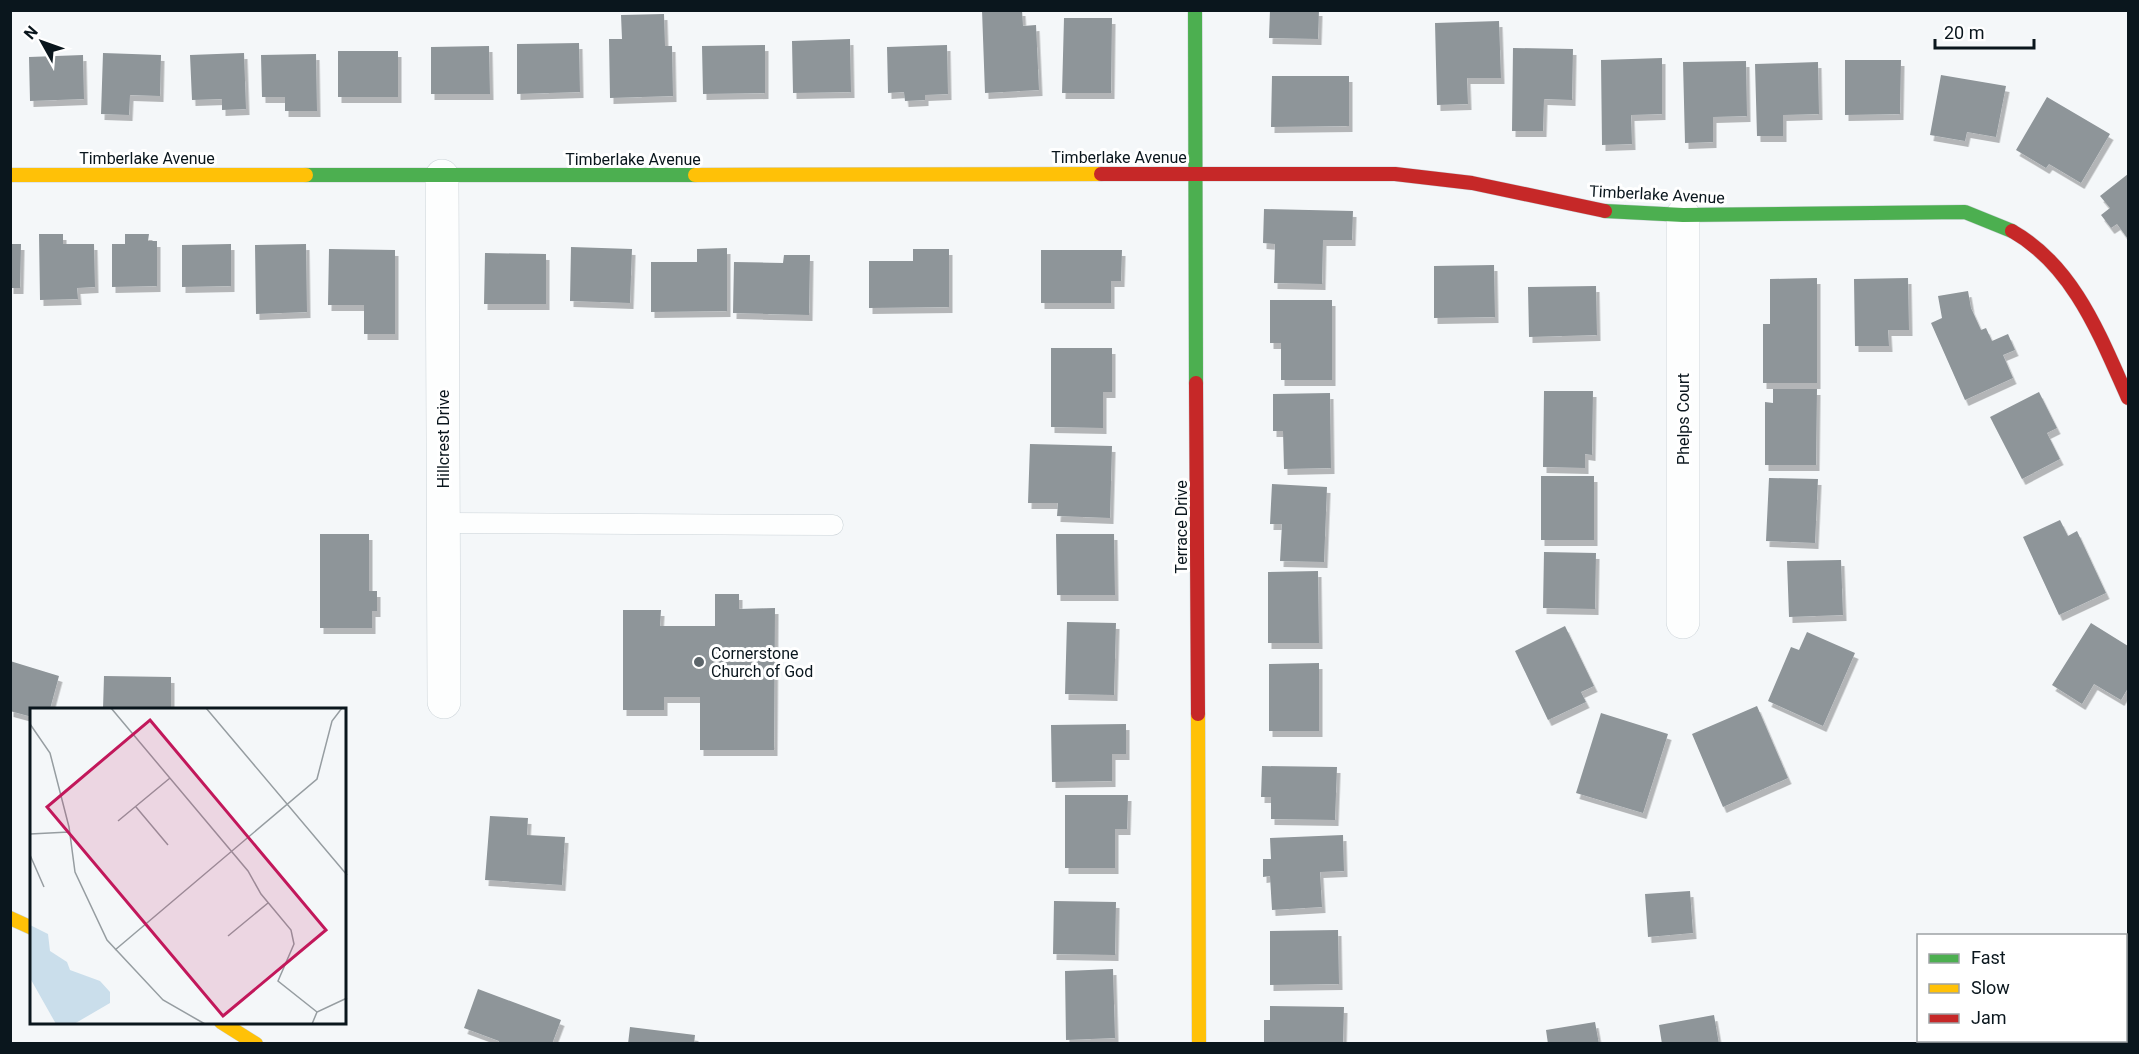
<svg xmlns="http://www.w3.org/2000/svg" width="2139" height="1054" font-family="Roboto,sans-serif">
  <style>
    .building { fill: #8e9599; filter: url(#shadow) }
    .lines { fill: none; stroke-linecap: round; stroke-linejoin: round }
    .lane-casing { stroke: #cbd3d8; stroke-width: 21 }
    .street-casing { stroke: #cbd3d8; stroke-width: 34 }
    .fast-casing { stroke: #cbd3d8; stroke-width: 15 }
    .slow-casing { stroke: #cbd3d8; stroke-width: 15 }
    .jam-casing { stroke: #cbd3d8; stroke-width: 15 }
    .lane { stroke: #fdfefe; stroke-width: 20 }
    .street { stroke: #fdfefe; stroke-width: 33 }
    .fast { stroke: #4caf50; stroke-width: 14 }
    .slow { stroke: #ffc107; stroke-width: 14 }
    .jam { stroke: #c62828; stroke-width: 14 }
    .poi-dot { fill: #5c656a; stroke: #fff; stroke-width: 2 }
    .labels { text-anchor: middle; stroke-width: 6; stroke-linejoin: round; paint-order: stroke }
    .street-label { font-size: 16px; fill: #0a161d; stroke: #fff }
    .poi-label { font-size: 16px; fill: #0a161d; stroke: #fff; text-anchor: start }
    .inset-road { fill: none; stroke: #969da1; stroke-width: 1.5 }
    .view { fill: #c2185b; fill-opacity: 0.15; stroke: #c2185b; stroke-width: 3 }
    .inset-edge { fill: none; stroke: #0a161d; stroke-width: 3 }
  </style>
  <defs>
    <filter id="shadow"><feDropShadow dx="3.5" dy="6" stdDeviation="0" flood-color="#0004"/></filter>
  </defs>
  <rect width="100%" height="100%" fill="#f4f7f9"/>
  <path class="building" d="M982 10H1022L1023 26 1036 25 1039 90 985 93Z
    M1270 10H1319L1318 39 1269 38Z
    M664 14 665 46H672L673 96 610 98 609 39H622L621 15Z
    M1064 18H1112L1111 93H1062Z
    M1499 21 1501 78H1467L1468 104 1437 105 1435 23Z
    M850 39 851 92 793 93 792 41Z
    M579 43 580 92 517 94V44Z
    M765 45V93L703 94 702 46Z
    M947 45 948 94 925 95V100L905 101 904 92 888 93 887 47Z
    M489 46 490 94H431V47Z
    M1513 48 1573 49 1572 100 1544 99 1543 131H1512Z
    M338 51H398V97H338Z
    M103 53 161 55 160 96 130 95 129 115 101 114Z
    M244 53 246 109 222 110V99L192 100 190 55Z
    M316 54 317 111H285V97H262L261 55Z
    M83 55 84 99 30 101 29 57Z
    M1662 58V114L1631 115 1632 144 1602 145 1601 60Z
    M1845 60H1901L1900 114 1845 115Z
    M1746 61 1747 116 1713 117V142L1685 143 1683 62Z
    M1818 62 1819 114 1783 115V136H1757L1755 64Z
    M1941 75 2006 86 1996 137 1967 132 1965 141 1930 135Z
    M1272 76H1349V126L1271 127Z
    M2047 97 2110 134 2081 183 2049 164 2046 168 2016 150Z
    M2128 174V239L2117 224 2111 228 2101 215 2110 208 2100 196Z
    M1264 209 1353 211 1352 240H1323L1322 284 1274 283 1275 244 1263 243Z
    M39 234H63V244H94L95 287 77 288 78 299 40 300Z
    M125 234H149L148 241H157V286L112 287V244H125Z
    M10 244H21L20 288H10Z
    M231 244V286L182 287V245Z
    M306 244 307 312 256 314 255 245Z
    M571 247 632 249 630 303 570 301Z
    M727 248V311L651 312V262H697V249Z
    M329 249 395 250V334H364V305H328Z
    M913 249H949V307L869 308V261H913Z
    M1041 250H1122L1121 281H1111V303H1041Z
    M485 253 546 254V304H484Z
    M784 255H810L809 315 733 313 734 262 783 263Z
    M1494 265 1495 317 1434 318V266Z
    M1817 278V383H1763V324H1770V279Z
    M1908 278 1909 330H1888L1889 346H1855L1854 279Z
    M1596 286 1597 335 1529 337 1528 287Z
    M1968 291 1971 308 1981 330 1986 328 1992 341 2008 334 2015 350 2003 355 2013 378 1965 400 1931 323 1942 318 1938 296Z
    M1270 300H1332V380H1281V343H1270Z
    M1051 348H1112V392H1103V428L1051 427Z
    M1773 389H1817L1816 465H1765V402L1773 403Z
    M1544 391H1593L1592 455 1585 454V468L1543 467Z
    M2039 392 2057 428 2047 433 2060 459 2022 479 1990 417Z
    M1330 393 1331 468 1284 469 1283 431H1273V394Z
    M1030 444 1112 446 1110 518 1057 516 1058 503H1028Z
    M1541 476H1594V540H1541Z
    M1769 478 1818 479 1815 543 1766 541Z
    M1272 484 1327 487 1324 562 1280 561 1282 524H1270Z
    M2060 520 2068 536 2077 531 2106 593 2059 615 2023 537Z
    M320 534H369V591H377V611H372V628H320Z
    M1056 534H1114L1115 595H1057Z
    M1544 552 1596 553 1595 609 1543 608Z
    M1841 560 1843 615 1789 617 1787 561Z
    M1318 571 1319 643H1268V572Z
    M715 594H739V609L775 608 774 750H700V697H664V710H623V610H661L660 626H715Z
    M1067 622 1116 623 1114 695 1065 694Z
    M2091 623 2128 646V688L2121 700 2094 684 2082 704 2052 685Z
    M1565 626 1594 686 1581 692 1586 702 1548 720 1515 651Z
    M1807 632 1855 653 1823 726 1768 701 1791 647 1799 650Z
    M10 661 59 676 50 709H32V717L10 711Z
    M1319 663V731H1269V664Z
    M104 676 171 677V709H103Z
    M1757 706 1788 778 1723 807 1692 734Z
    M1601 713 1668 734 1643 813 1576 793Z
    M1126 724V754H1112V781L1052 782 1051 725Z
    M1262 766 1337 767 1335 820 1271 819V797H1261Z
    M1065 795H1128L1127 829H1115V868H1065Z
    M490 816 528 818 527 835 565 837 562 885 485 880Z
    M1343 835 1344 871 1320 872 1322 907 1272 910 1270 876 1263 877V859H1271L1270 838Z
    M1690 891 1693 933 1648 937 1645 894Z
    M1054 901 1116 902 1115 955 1053 954Z
    M1338 930 1339 984 1270 985V931Z
    M1113 969 1115 1038 1066 1040 1065 971Z
    M2128 975V1042L2126 1036V977Z
    M478 989 561 1020 552 1044H498L499 1041 464 1028Z
    M1270 1006 1344 1007 1343 1044 1264 1042V1020H1270Z
    M1714 1015 1719 1044H1662L1659 1025Z
    M1595 1022 1599 1044H1548L1546 1030Z
    M630 1027 695 1035 694 1044H628Z
    M2029 1040H2113L2114 1044H2031Z"/>
  <g class="lines">
    <g class="lane-casing">
      <path id="lane" d="M444 523 833 525"/>
    </g>
    <g class="street-casing">
      <path id="street" d="M442 176 444 702
        M1683 215V622"/>
    </g>
    <g class="fast-casing">
      <path id="fast" d="M1195 10 1196 383
        M306 175H695
        M1605 211 1683 215 1965 212 2012 231"/>
    </g>
    <g class="slow-casing">
      <path id="slow" d="M10 175H306
        M695 175 1101 174
        M1198 714 1199 1044
        M10 918 32 928
        M221 1022 256 1044"/>
    </g>
    <g class="jam-casing">
      <path id="jam" d="M1101 174H1395L1472 183 1605 211
        M2012 231C2074 266 2100 336 2128 398
        M1196 383 1198 714"/>
    </g>
    <use href="#lane" class="lane"/>
    <use href="#street" class="street"/>
    <use href="#fast" class="fast"/>
    <use href="#slow" class="slow"/>
    <use href="#jam" class="jam"/>
  </g>
  <circle class="poi-dot" cx="699" cy="662" r="6"/>
  <g class="labels">
    <g class="street-label">
      <text x="1119" y="163">Timberlake Avenue</text>
      <text x="147" y="164">Timberlake Avenue</text>
      <text x="633" y="165">Timberlake Avenue</text>
      <text transform="translate(1657 194) rotate(3)" y="6">Timberlake Avenue</text>
      <text transform="translate(1683 419) rotate(-90)" y="6">Phelps Court</text>
      <text transform="translate(443 439) rotate(-90)" y="6">Hillcrest Drive</text>
      <text transform="translate(1181 527) rotate(-90)" y="6">Terrace Drive</text>
    </g>
    <g class="poi-label">
      <text x="711" y="659">Cornerstone<tspan x="711" dy="18">Church of God</tspan></text>
    </g>
  </g>
  <g transform="translate(30 708)">
    <rect width="316" height="316" fill="#f4f7f9"/>
    <path d="M0 217 18 226 20 243 37 254 40 262 70 273 80 284V295L44 316H26L0 270Z" fill="#cadeeb"/>
    <path class="inset-road" d="M81 0 218 163 231 186 261 222 264 236 248 273 287 304M176 0 317 167M0 16 20 45 39 119 45 164 77 232 133 292 175 316M106 99 138 137M88 113 140 70M0 126 39 124M0 147 14 179M198 228 238 195M85 242 287 71 302 13 312 0M282 316 287 304 317 290"/>
    <path class="view" d="M120 12 296 222 193 308 17 99Z"/>
    <rect width="316" height="316" class="inset-edge"/>
  </g>
  <rect width="2139" height="1054" fill="none" stroke="#0a161d" stroke-width="24"/>
  <rect x="1917" y="934" width="210" height="108" fill="#ffffff" stroke="#9da2a5" stroke-width="1.5"/>
  <rect x="1929" y="954" width="30" height="9" fill="#4caf50" stroke="#9da2a5" stroke-width="1.5"/>
  <text x="1971" y="964" font-size="18" fill="#0a161d">Fast</text>
  <rect x="1929" y="984" width="30" height="9" fill="#ffc107" stroke="#9da2a5" stroke-width="1.5"/>
  <text x="1971" y="994" font-size="18" fill="#0a161d">Slow</text>
  <rect x="1929" y="1014" width="30" height="9" fill="#c62828" stroke="#9da2a5" stroke-width="1.5"/>
  <text x="1971" y="1024" font-size="18" fill="#0a161d">Jam</text>
  <g transform="translate(42 42) rotate(310)" stroke="#ffffff" stroke-width="4.5" paint-order="stroke">
  <path d="M0-4.5L10 22L0 15L-10 22Z" fill="#0a161d"/>
  <text y="-9" font-size="16" font-weight="bold" text-anchor="middle" fill="#0a161d">N</text>
  </g>
  <path d="M1935 39v9h99v-9" fill="none" stroke="#0a161d" stroke-width="3"/>
  <text x="1944" y="39" font-size="18" fill="#0a161d" stroke="#ffffff" stroke-width="4.5" paint-order="stroke">20 m</text>
</svg>
